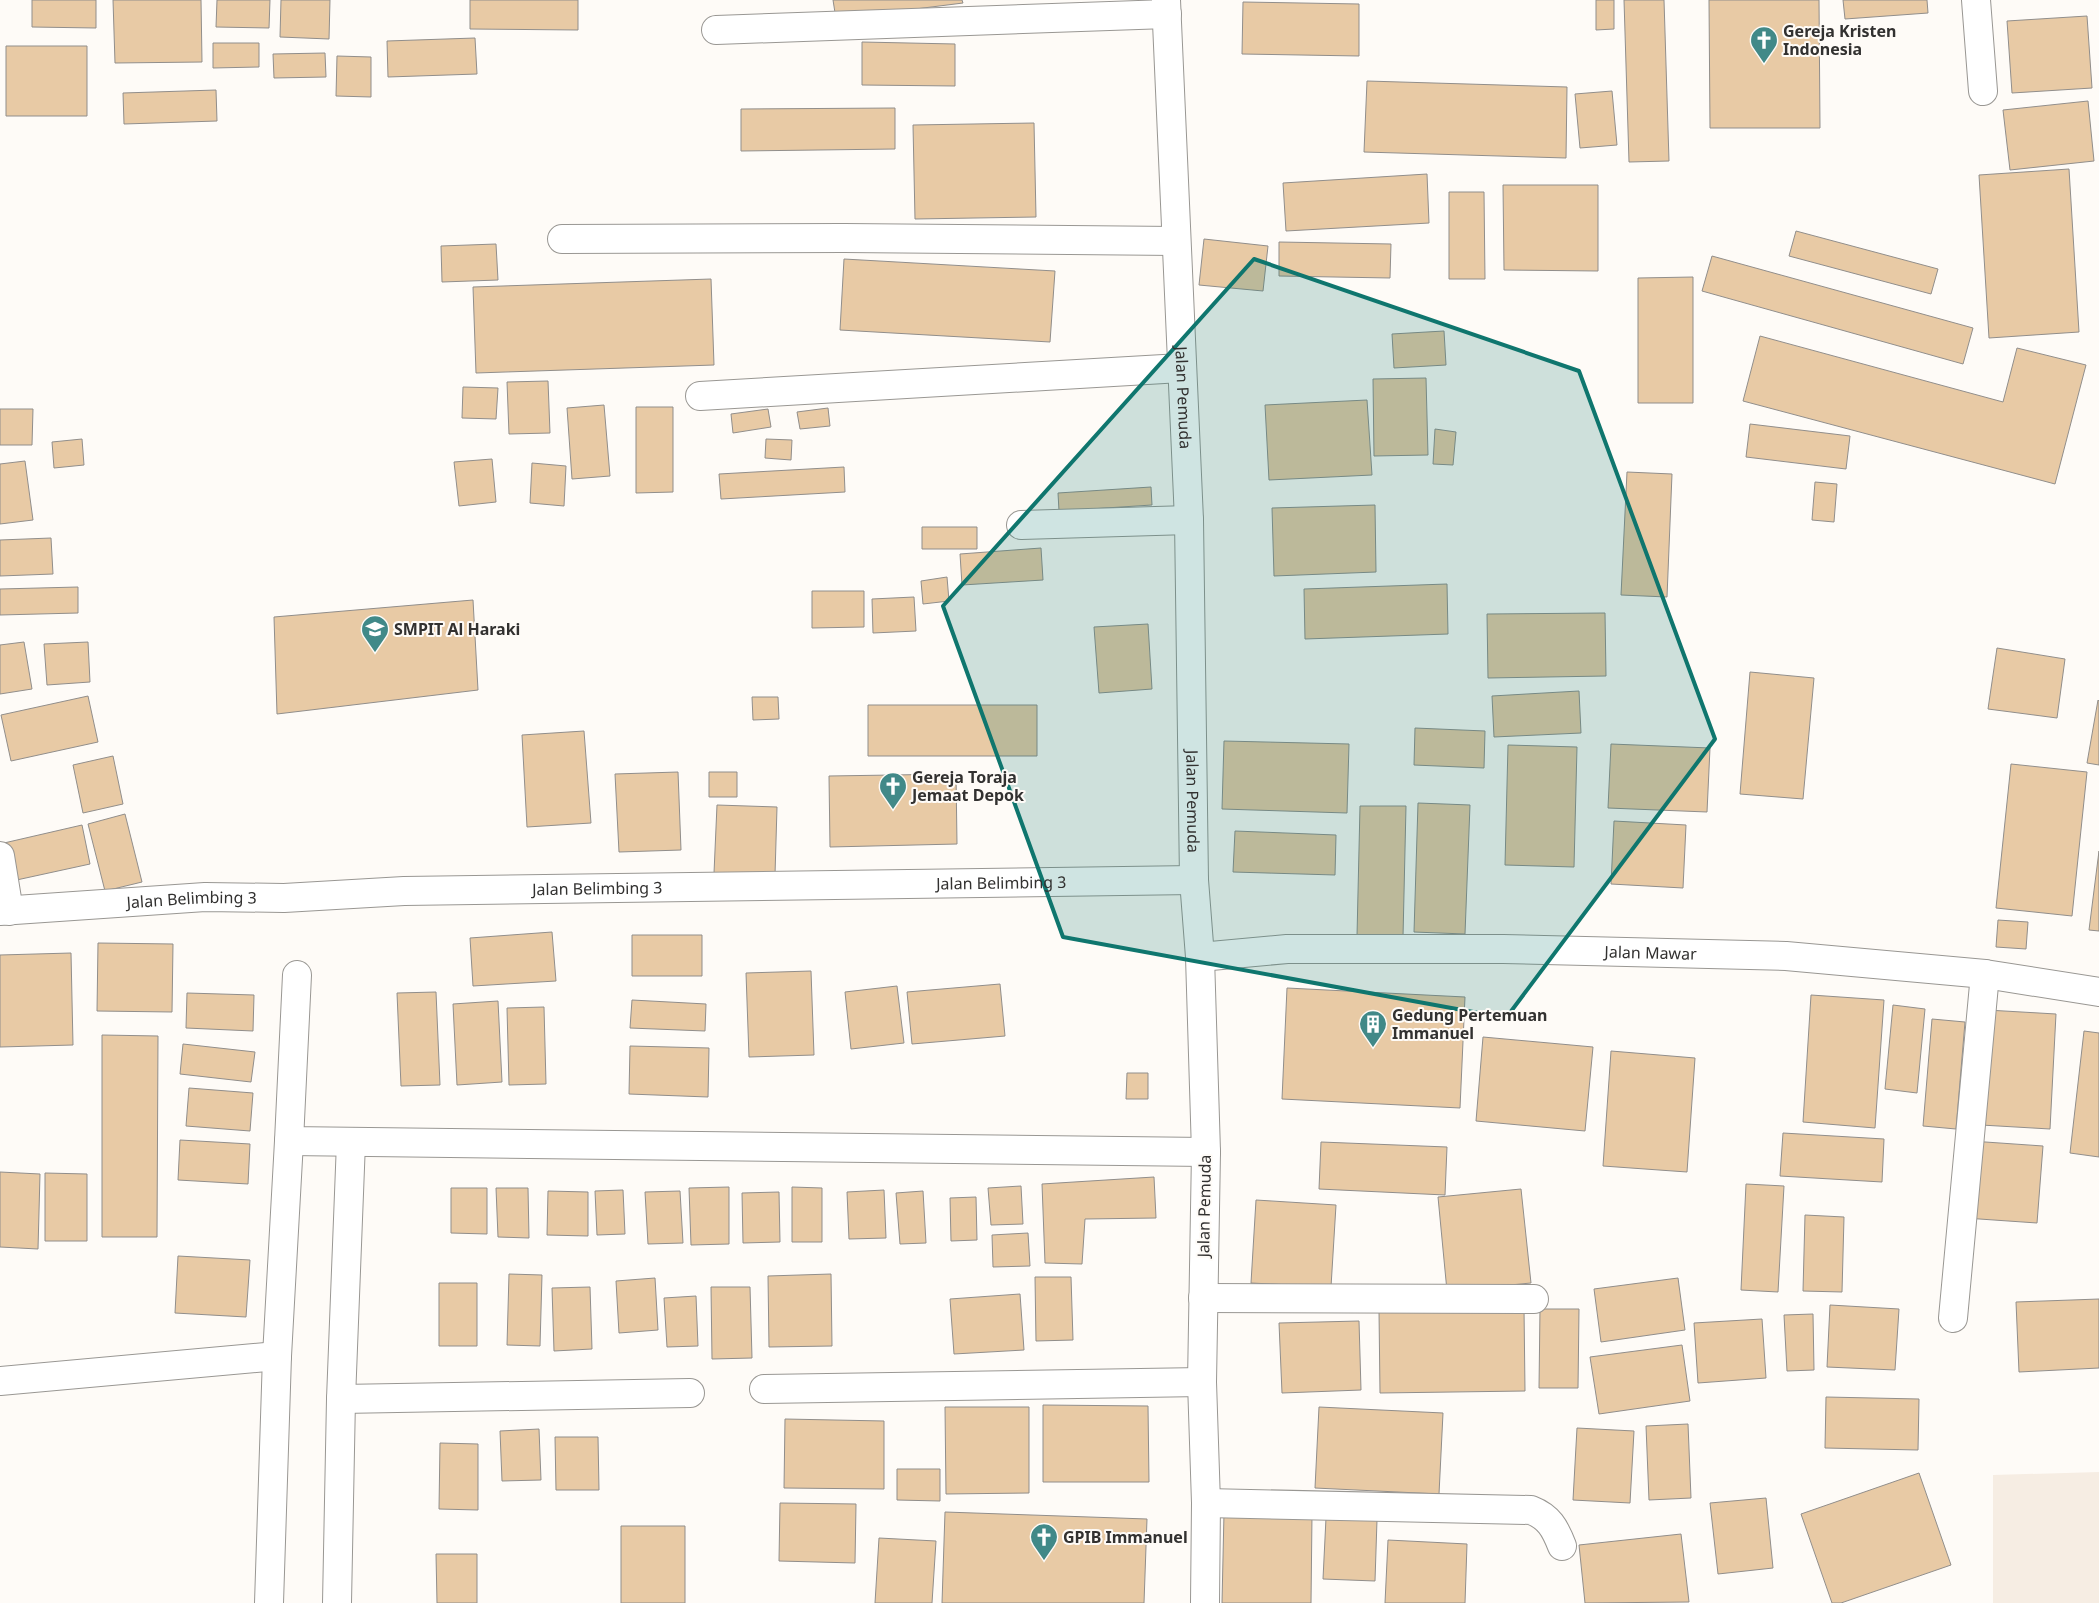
<svg xmlns="http://www.w3.org/2000/svg" width="2099" height="1603" font-family="'Noto Sans',sans-serif">
  <style>
    .built { fill: #f6ede3 }
    .building { fill: #e8caa5; stroke: #918e8b }
    .lines { fill: none; stroke-linecap: round; stroke-linejoin: round }
    .minor-casing { stroke: #999793; stroke-width: 30 }
    .minor { stroke: #fff; stroke-width: 28 }
    .marked { fill: #0f766e; fill-opacity: 0.2; stroke: #0f766e; stroke-width: 4; stroke-linejoin: round }
    .labels { text-anchor: middle; stroke-width: 4; stroke-linejoin: round; paint-order: stroke }
    .poi-label { font-size: 16px; font-weight: bold; fill: #323130; stroke: #fefbf7; text-anchor: start }
    .street-label { font-size: 16px; fill: #323130; stroke: #fefbf7 }
  </style>
  <rect width="100%" height="100%" fill="#fefbf7"/>
  <path class="built" d="M2099 1472V1603H1993V1475Z"/>
  <path class="building" d="M32 0H96V28L32 27Z
    M113 0H201L202 62 115 63Z
    M217 0H270L269 28 216 27Z
    M281 0H330L329 39 280 37Z
    M470 0H578V30L470 29Z
    M833 0H962L963 3 836 19Z
    M1596 0H1614V29L1596 30Z
    M1624 0H1664L1669 161 1629 162Z
    M1709 0H1819L1820 128H1710Z
    M1843 0H1927L1928 13 1845 19Z
    M1243 2 1359 4V56L1242 54Z
    M2087 16 2092 88 2012 93 2007 21Z
    M475 38 477 74 388 77 387 41Z
    M862 42 955 44V86L862 85Z
    M213 43H259V67L213 68Z
    M6 46H87V116H6Z
    M325 53 326 77 274 78 273 54Z
    M337 56 371 57V97L336 96Z
    M1367 81 1567 87 1566 158 1364 152Z
    M216 90 217 121 124 124 123 93Z
    M1612 91 1617 145 1580 148 1575 94Z
    M2088 101 2094 161 2010 170 2003 110Z
    M895 108V149L741 151V109Z
    M1034 123 1036 217 915 219 913 125Z
    M2069 169 2079 332 1989 338 1979 175Z
    M1427 174 1429 223 1286 231 1283 183Z
    M1503 185H1598V271L1504 270Z
    M1449 192H1484L1485 279H1449Z
    M1796 231 1938 269 1931 294 1789 256Z
    M1204 239 1268 246 1263 291 1199 285Z
    M1279 242 1391 244 1390 278 1279 276Z
    M496 244 498 280 442 282 441 246Z
    M1712 256 1973 328 1963 364 1702 291Z
    M844 259 1055 271 1050 342 840 330Z
    M1693 277V403H1638V278Z
    M711 279 714 365 476 373 473 287Z
    M1444 331 1446 365 1394 368 1392 334Z
    M1760 336 2003 402 2017 348 2086 365 2055 484 1743 401Z
    M1426 378 1428 455 1374 456 1373 379Z
    M548 381 550 433 509 434 507 382Z
    M463 387 498 388 496 419 462 418Z
    M1367 400 1372 475 1269 480 1265 405Z
    M604 405 610 476 572 479 567 408Z
    M636 407H673V492L636 493Z
    M828 408 830 426 800 429 797 412Z
    M0 409H33L32 445H0Z
    M768 409 771 427 733 433 731 414Z
    M1750 424 1850 436 1846 469 1746 457Z
    M1435 429 1456 432 1453 465 1433 464Z
    M82 439 84 465 54 468 52 442Z
    M766 439 792 440 791 460 765 458Z
    M492 459 496 502 459 506 454 462Z
    M25 461 33 520 0 524V464Z
    M532 463 566 466 564 506 530 503Z
    M844 467 845 492 721 499 719 474Z
    M1627 472 1672 474 1667 597 1621 595Z
    M1815 482 1837 484 1834 522 1812 520Z
    M1151 487 1152 505 1059 511 1058 493Z
    M1375 505 1376 572 1274 576 1272 508Z
    M922 527H977V549H922Z
    M51 538 53 574 0 576V540Z
    M1041 548 1043 580 962 585 960 554Z
    M947 577 949 601 923 604 921 581Z
    M1447 584 1448 634 1305 639 1304 589Z
    M78 587V613L0 615V589Z
    M812 591H864V627L812 628Z
    M914 597 916 631 873 633 872 599Z
    M473 600 478 690 277 714 274 617Z
    M1605 613 1606 676 1488 678 1487 614Z
    M1148 624 1152 689 1099 693 1094 627Z
    M24 642 32 689 0 694V645Z
    M88 642 90 682 47 685 44 644Z
    M1997 648 2065 659 2057 718 1988 709Z
    M1750 672 1814 678 1803 799 1740 794Z
    M1579 691 1581 733 1494 737 1492 696Z
    M88 696 98 742 11 761 1 715Z
    M752 697H778L779 719 753 720Z
    M2098 700 2099 701V765L2087 763Z
    M868 705H1037V756H868Z
    M1415 728 1485 731 1484 768 1414 765Z
    M584 731 591 823 527 827 522 735Z
    M1224 741 1349 744 1347 813 1222 809Z
    M1611 744 1710 748 1707 812 1608 808Z
    M1508 745 1577 747 1574 867 1505 865Z
    M113 756 123 804 83 813 73 765Z
    M2011 764 2087 772 2072 916 1996 908Z
    M678 772 681 850 619 852 615 774Z
    M709 772H737V797H709Z
    M956 774 957 844 830 847 829 776Z
    M1418 803 1470 805 1465 934 1414 932Z
    M717 805 777 807 775 875 714 873Z
    M1360 806H1406L1403 937 1357 936Z
    M125 814 142 882 105 891 88 824Z
    M1614 821 1686 825 1683 888 1611 884Z
    M82 825 90 864 12 881 4 843Z
    M1235 831 1336 835 1335 875 1233 872Z
    M2099 851V931L2089 930Z
    M1998 920 2028 922 2026 949 1996 947Z
    M552 932 556 981 473 986 470 938Z
    M632 935H702V976H632Z
    M98 943 173 944 172 1012 97 1011Z
    M71 953 73 1045 0 1047V955Z
    M811 971 814 1055 749 1057 746 973Z
    M1000 984 1005 1036 912 1044 907 992Z
    M897 986 904 1043 851 1049 845 992Z
    M1287 988 1465 997 1460 1108 1282 1099Z
    M436 992 440 1085 401 1086 397 993Z
    M187 993 254 995 253 1031 186 1028Z
    M1811 995 1884 1000 1875 1128 1803 1122Z
    M632 1000 706 1004 705 1031 630 1028Z
    M498 1001 502 1082 457 1085 453 1004Z
    M1893 1005 1925 1009 1917 1093 1885 1089Z
    M544 1007 546 1084 509 1085 507 1008Z
    M1987 1010 2056 1014 2050 1129 1981 1125Z
    M1932 1019 1965 1022 1956 1129 1923 1126Z
    M2084 1031 2099 1033V1157L2070 1153Z
    M102 1035 158 1036 157 1237H102Z
    M1483 1037 1593 1047 1585 1131 1476 1121Z
    M183 1044 255 1052 251 1082 180 1074Z
    M630 1046 709 1048 708 1097 629 1094Z
    M1611 1051 1695 1058 1687 1172 1603 1166Z
    M1127 1073H1148V1099H1126Z
    M189 1088 253 1093 250 1131 186 1126Z
    M1783 1133 1884 1139 1882 1182 1780 1176Z
    M180 1140 250 1144 248 1184 178 1180Z
    M1971 1141 2043 1146 2037 1223 1965 1218Z
    M1321 1142 1447 1147 1445 1195 1319 1189Z
    M0 1172 40 1174 38 1249 0 1247Z
    M45 1173 87 1174V1241H45Z
    M1154 1177 1156 1218 1085 1219 1082 1264 1045 1263 1042 1184Z
    M1746 1184 1784 1186 1778 1292 1741 1290Z
    M1021 1186 1023 1224 991 1225 988 1188Z
    M729 1187V1244L691 1245 689 1188Z
    M792 1187 822 1188V1242H792Z
    M451 1188H487V1234L451 1233Z
    M496 1188H528L529 1238 498 1237Z
    M1521 1189 1531 1283 1447 1291 1438 1197Z
    M623 1190 625 1234 597 1235 595 1191Z
    M884 1190 886 1238 849 1239 847 1192Z
    M548 1191 588 1192V1236L547 1235Z
    M680 1191 683 1243 648 1244 645 1192Z
    M923 1191 926 1243 900 1244 896 1193Z
    M779 1192 780 1242 743 1243 742 1193Z
    M976 1197 977 1240 951 1241 950 1198Z
    M1256 1200 1336 1205 1331 1287 1251 1283Z
    M1805 1215 1844 1217 1842 1292 1803 1291Z
    M1028 1233 1030 1266 993 1267 992 1235Z
    M178 1256 250 1260 246 1317 175 1313Z
    M509 1274 542 1275 540 1346 507 1345Z
    M831 1274 832 1346 769 1347 768 1276Z
    M1035 1277H1071L1073 1340 1036 1341Z
    M655 1278 658 1330 619 1333 616 1281Z
    M1678 1278 1685 1330 1601 1342 1594 1289Z
    M439 1283H477V1346H439Z
    M590 1287 592 1349 554 1351 552 1288Z
    M711 1287H750L752 1358 712 1359Z
    M1020 1294 1024 1350 954 1354 950 1299Z
    M696 1296 698 1346 667 1347 664 1298Z
    M2099 1299V1368L2019 1372 2016 1302Z
    M1830 1305 1899 1309 1895 1370 1827 1367Z
    M1524 1308 1525 1391 1380 1393 1379 1311Z
    M1540 1309H1579L1578 1388H1539Z
    M1813 1314 1814 1370 1787 1371 1784 1315Z
    M1762 1319 1766 1378 1698 1383 1694 1323Z
    M1359 1321 1361 1390 1282 1393 1279 1323Z
    M1682 1345 1690 1401 1599 1414 1590 1357Z
    M1826 1397 1919 1399 1918 1450 1825 1448Z
    M1043 1405 1148 1406 1149 1482H1043Z
    M945 1407H1029V1493L946 1494Z
    M1319 1407 1443 1413 1439 1494 1315 1488Z
    M785 1419 884 1421V1489L784 1488Z
    M1688 1424 1691 1498 1649 1500 1646 1426Z
    M1577 1428 1634 1431 1630 1503 1573 1500Z
    M539 1429 541 1480 502 1481 500 1431Z
    M555 1437H598L599 1490H556Z
    M440 1443 478 1444V1510L439 1509Z
    M897 1469H940V1501L897 1500Z
    M1919 1473 1951 1565 1841 1603H1832L1801 1514Z
    M1766 1498 1773 1568 1718 1574 1710 1503Z
    M780 1503 856 1504 855 1563 779 1561Z
    M945 1512 1147 1519 1144 1603H942Z
    M1224 1513 1312 1515 1311 1603H1222Z
    M1326 1518 1377 1520 1375 1581 1323 1579Z
    M621 1526H685V1603H621Z
    M1681 1534 1689 1602 1585 1603 1579 1545Z
    M879 1538 936 1541 932 1603H875Z
    M1388 1540 1467 1544 1465 1603H1385Z
    M436 1554H477V1603H437Z"/>
  <g class="lines">
    <g class="minor-casing">
      <g id="minor">
        <path id="s1" d="M1166 0 1189 520 1194 880 1200 957 1206 1152 1202 1382 1206 1503 1205 1603"/>
        <path d="M1976 0 1983 91"/>
        <path d="M716 30 1167 14"/>
        <path d="M562 239 844 238 1176 241"/>
        <path d="M700 396 1181 368"/>
        <path d="M1021 525 1189 520"/>
        <path d="M0 856 9 911"/>
        <path id="s2" d="M0 911 205 897 284 898 404 891 1194 880"/>
        <path id="s3" d="M1200 957 1287 949H1503L1786 956 1985 974 2099 992"/>
        <path d="M297 975 289 1141 1206 1152"/>
        <path d="M1203 1298 1534 1299"/>
        <path d="M1953 1318 1985 974"/>
        <path d="M0 1381 277 1356"/>
        <path d="M764 1389 1202 1382"/>
        <path d="M341 1399 690 1393"/>
        <path d="M1206 1503 1531 1510C1549 1517 1555 1528 1562 1546"/>
        <path d="M269 1603 277 1356 289 1141"/>
        <path d="M337 1603 341 1399 351 1142"/>
      </g>
    </g>
    <use href="#minor" class="minor"/>
  </g>
  <path class="marked" d="M1254 259 1579 371 1715 739 1506 1018 1063 937 943 606Z"/>
  <defs>
    <g id="church-pin" transform="scale(1.4375)"><path d="M0 17L-7.5 6A9.5 9.5 0 1 1 7.5 6Z" fill="#418988" stroke="#fefbf7"/><path d="M-1.2-6h2.4v3.5h3.3v2.4h-3.3V6h-2.4V-.1h-3.3v-2.4h3.3Z" fill="#fff"/></g>
    <g id="school-pin" transform="scale(1.4375)"><path d="M0 17L-7.5 6A9.5 9.5 0 1 1 7.5 6Z" fill="#418988" stroke="#fefbf7"/><path d="M0-5L7-2L0 1L-7-2ZM-4 1L0 2.5L4 1V4Q0 6-4 4Z" fill="#fff"/></g>
    <g id="building-pin" transform="scale(1.4375)"><path d="M0 17L-7.5 6A9.5 9.5 0 1 1 7.5 6Z" fill="#418988" stroke="#fefbf7"/><path d="M-4-6H4V6H1V3H-1V6H-4ZM-2.5-4.3h1.7v1.8h-1.7ZM.8-4.3h1.7v1.8H.8ZM-2.5-1h1.7V.8h-1.7ZM.8-1h1.7V.8H.8Z" fill="#fff"/></g>
  </defs>
  <g fill-rule="evenodd">
    <use href="#church-pin" x="1764" y="40"/>
    <use href="#school-pin" x="375" y="629"/>
    <use href="#church-pin" x="893" y="786"/>
    <use href="#building-pin" x="1373" y="1024"/>
    <use href="#church-pin" x="1044" y="1537"/>
  </g>
  <g class="labels">
    <g class="poi-label">
      <text x="1783" y="37">Gereja Kristen<tspan x="1783" dy="18">Indonesia</tspan></text>
      <text x="394" y="635">SMPIT Al Haraki</text>
      <text x="912" y="783">Gereja Toraja<tspan x="912" dy="18">Jemaat Depok</tspan></text>
      <text x="1392" y="1021">Gedung Pertemuan<tspan x="1392" dy="18">Immanuel</tspan></text>
      <text x="1063" y="1543">GPIB Immanuel</text>
    </g>
    <g class="street-label">
      <text dy="6" stroke="none"><textPath href="#s1" startOffset="398">Jalan Pemuda</textPath></text>
      <text dy="6" stroke="none"><textPath href="#s1" startOffset="802">Jalan Pemuda</textPath></text>
      <text dy="6" stroke="none"><textPath href="#s2" startOffset="1002">Jalan Belimbing 3</textPath></text>
      <text dy="6" stroke="none"><textPath href="#s2" startOffset="598">Jalan Belimbing 3</textPath></text>
      <text dy="6" stroke="none"><textPath href="#s2" startOffset="192">Jalan Belimbing 3</textPath></text>
      <text dy="6" stroke="none"><textPath href="#s3" startOffset="451">Jalan Mawar</textPath></text>
      <text transform="translate(1204 1206) rotate(-89)" y="6">Jalan Pemuda</text>
    </g>
  </g>
</svg>
